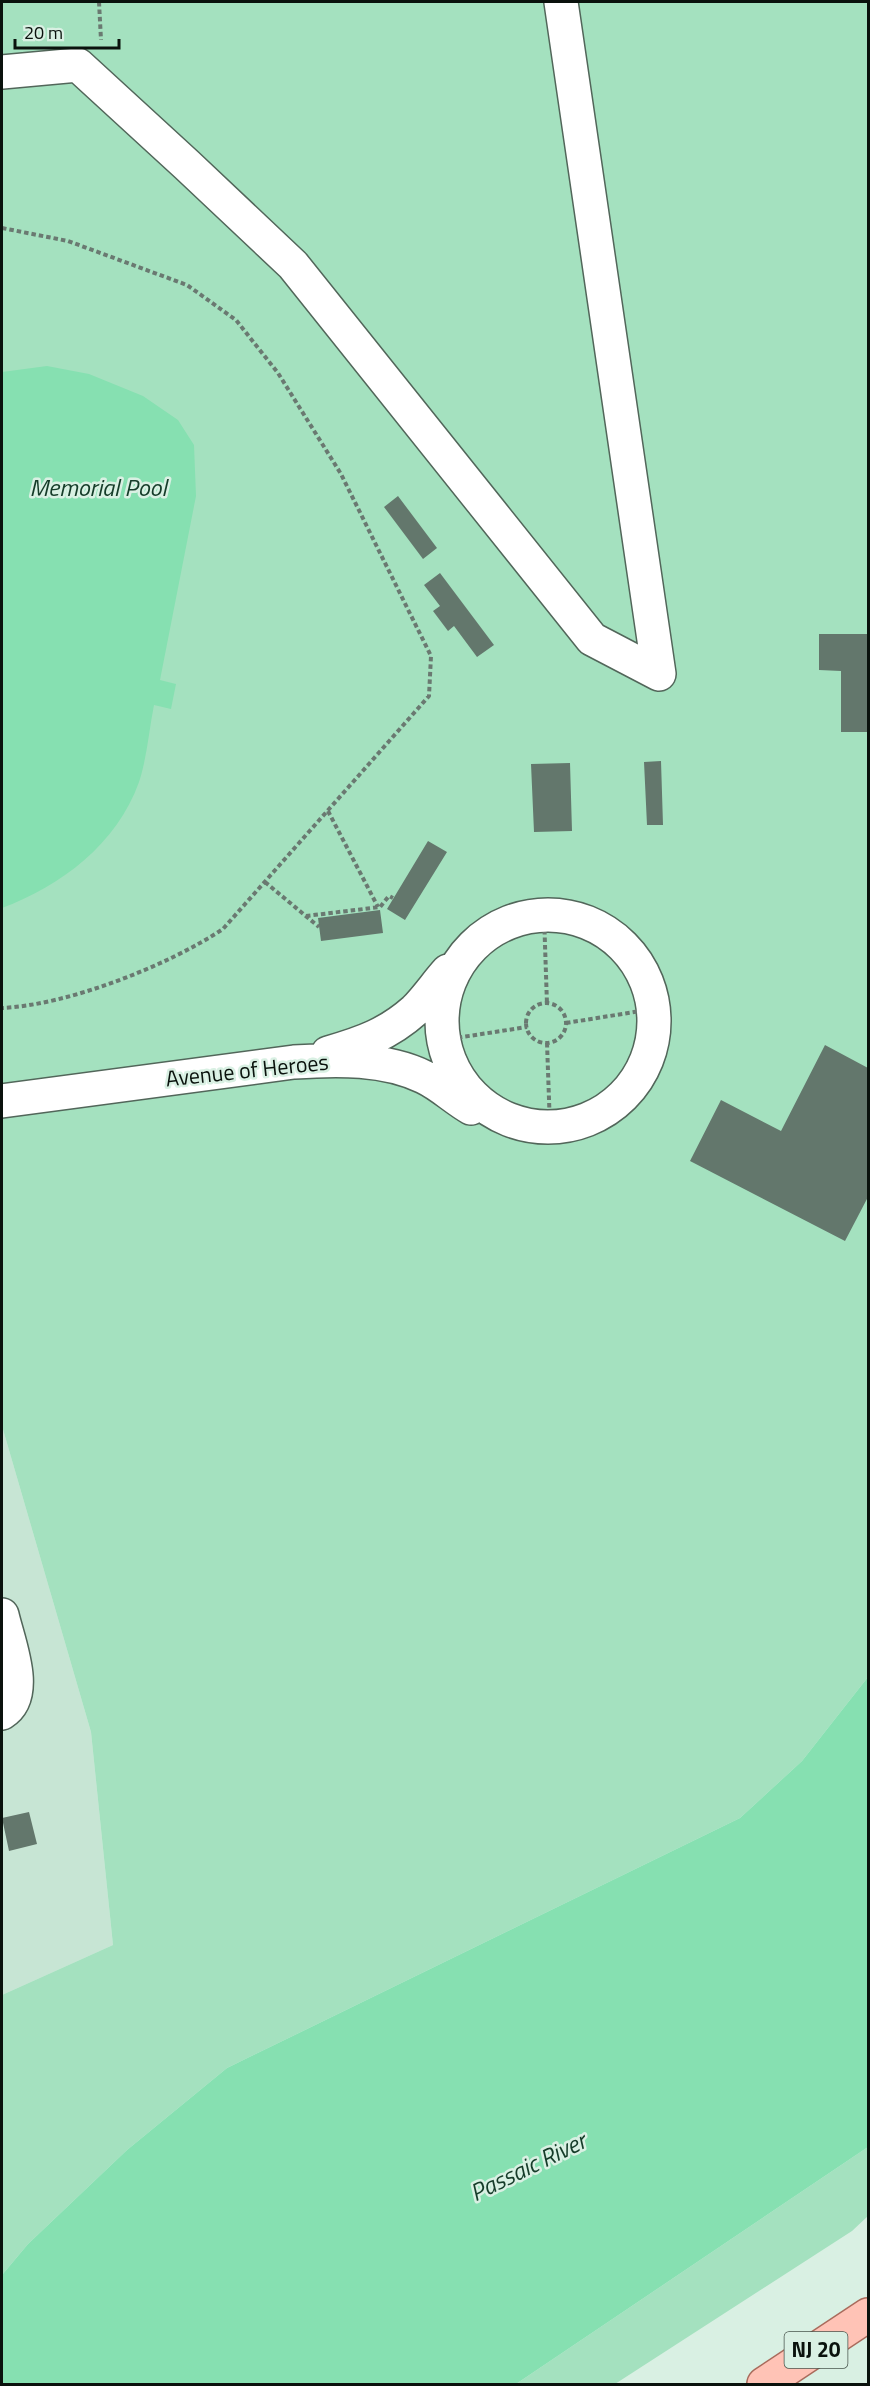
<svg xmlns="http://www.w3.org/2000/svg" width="870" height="2386" font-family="'Titillium Web',sans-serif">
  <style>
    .built { fill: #c7e5d4 }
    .green { fill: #a4e1bf }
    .water { fill: #86e0b1 }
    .building { fill: #63776c }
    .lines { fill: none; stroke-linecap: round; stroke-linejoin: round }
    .minor-casing { stroke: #52665a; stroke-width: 36 }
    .major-casing { stroke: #a96b5c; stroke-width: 36 }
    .path { stroke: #6a7971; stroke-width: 4; stroke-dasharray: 4.5 3; stroke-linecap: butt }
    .minor { stroke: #fff; stroke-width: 33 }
    .major { stroke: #ffc3b6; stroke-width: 33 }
    .labels { text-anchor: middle; stroke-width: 5; stroke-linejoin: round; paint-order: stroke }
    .shield { fill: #d9f0e3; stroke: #48554d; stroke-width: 1.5 }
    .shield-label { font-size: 21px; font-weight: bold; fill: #0a120d }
    .street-label { font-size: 22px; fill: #0a120d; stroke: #d9f0e3 }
    .water-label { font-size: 24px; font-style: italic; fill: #153c29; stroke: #d9f0e3 }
  </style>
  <rect width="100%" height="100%" fill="#d9f0e3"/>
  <path class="built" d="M2 1426 91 1732 113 1945 2 1995Z"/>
  <path class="green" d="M2 2H868V1677L802 1761 740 1818 227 2068 127 2150 28 2244 2 2275V1995L113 1945 91 1732 2 1426Z
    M868 2147V2216L852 2231 615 2384H516Z"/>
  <path class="water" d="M47 366 89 374 143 396 178 420 194 445 196 496 160 680 176 684 171 709 154 705C149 730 147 758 139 782 117 844 61 886 2 908V372Z
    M868 1677V2147L516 2384H2V2275L28 2244 127 2150 227 2068 740 1818 802 1761Z"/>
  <path class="building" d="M398 496 437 548 423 559 384 507Z
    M440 573 494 645 477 657 454 626 448 631 433 611 440 606 424 585Z
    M819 634H868V732H841V671L819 670Z
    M661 761 663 825H647L644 762Z
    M570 763 572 831 534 832 531 764Z
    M428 841 447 852 405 920 387 909Z
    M380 910 383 933 321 941 318 918Z
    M825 1045 868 1068V1197L845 1241 690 1161 721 1100 781 1131Z
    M29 1812 37 1844 9 1851 2 1818Z"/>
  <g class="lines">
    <g class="minor-casing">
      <path id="minor" d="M2 72 78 65 187 165 293 265 592 639 659 674 561 2
        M442 1021a106 106 0 1 1 212 0a106 106 0 1 1-212 0Z
        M328 1053C363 1043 388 1034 415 1010 427 998 437 983 448 971
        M2 1101 294 1062C337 1059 385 1058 424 1077 441 1085 455 1099 471 1108
        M2 1615C8 1642 31 1695 2 1713"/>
    </g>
    <g class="major-casing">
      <path id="major" d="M764 2384 868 2315"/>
    </g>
    <path class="path" d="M99 2 101 40
      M2 228 68 241 187 285 236 320 278 373 341 474 431 656 429 696 223 929C167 966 68 1005 2 1008
      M328 811 378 907
      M265 882 319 927
      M544 915 547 1004
      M306 916 380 907 389 896 393 898
      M526 1023a20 20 0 1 1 40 0a20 20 0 1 1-40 0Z
      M566 1023 653 1009
      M443 1040 527 1027
      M547 1043 550 1127"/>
    <use href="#minor" class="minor"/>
    <use href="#major" class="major"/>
  </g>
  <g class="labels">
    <rect class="shield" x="784.5" y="2332" width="63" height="36" rx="4.5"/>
    <g class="shield-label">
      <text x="816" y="2357">NJ 20</text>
    </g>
    <g class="street-label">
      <text transform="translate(247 1070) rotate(-6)" y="8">Avenue of Heroes</text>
    </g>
    <g class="water-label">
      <text x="98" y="496">Memorial Pool</text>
      <text transform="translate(528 2167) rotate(-26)" y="8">Passaic River</text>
    </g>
  </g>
  <rect width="870" height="2386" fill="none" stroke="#0a120d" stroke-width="6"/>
  <path d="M15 39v9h104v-9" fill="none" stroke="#0a120d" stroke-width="3"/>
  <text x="24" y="39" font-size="18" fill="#0a120d" stroke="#d9f0e3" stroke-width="4.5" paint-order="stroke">20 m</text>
</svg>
